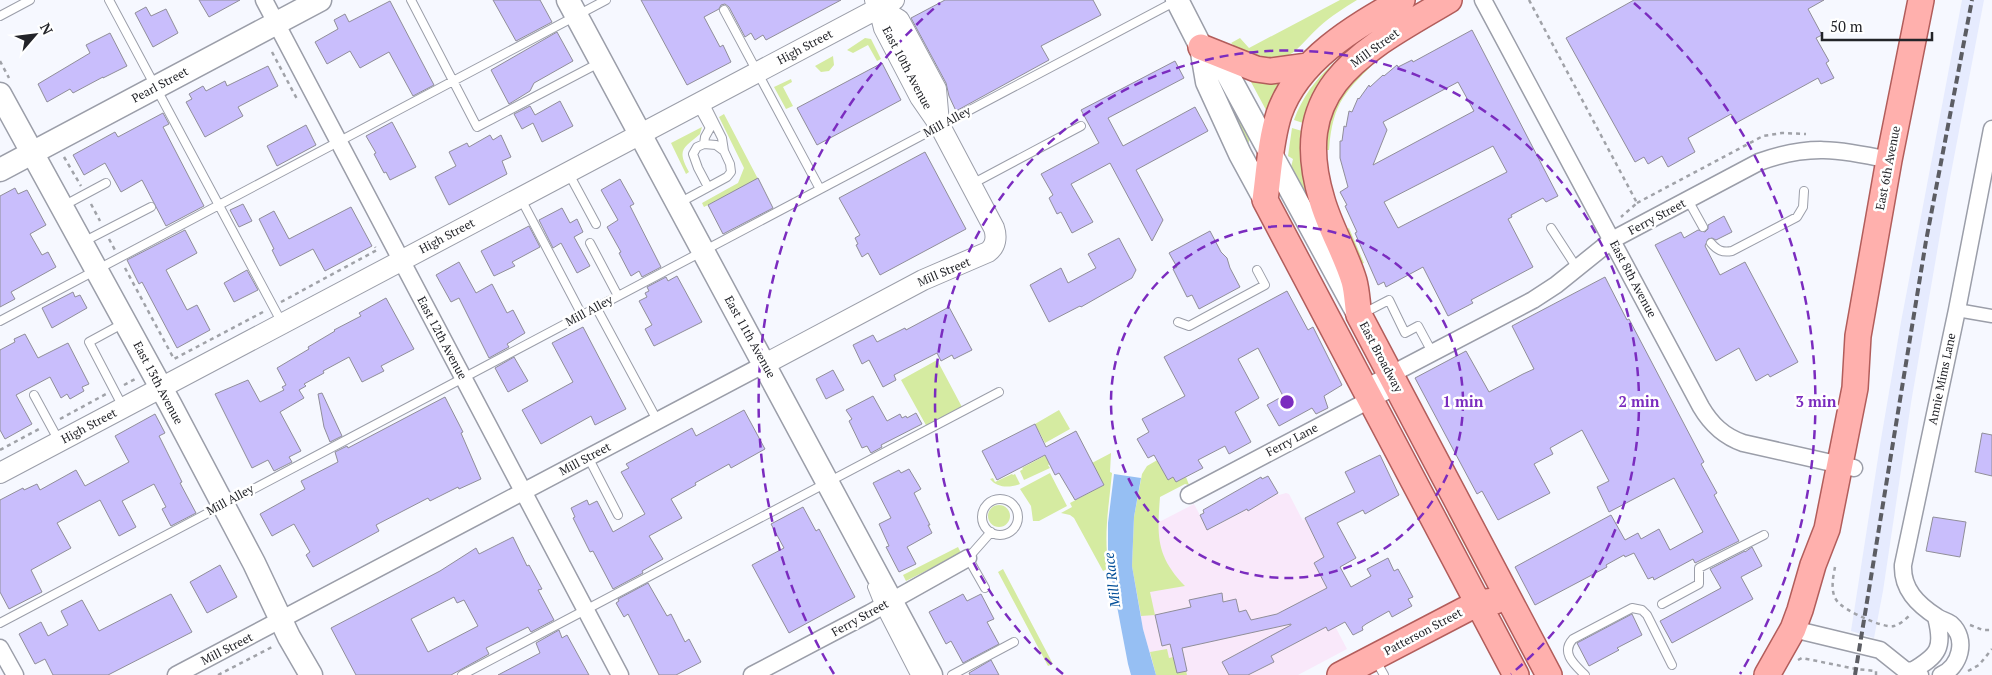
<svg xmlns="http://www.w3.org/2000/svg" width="1992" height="675" font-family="'PT Serif',serif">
  <rect width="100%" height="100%" fill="#f6f8ff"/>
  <path fill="#e6ebfe" d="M1962 0H1984L1947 194 1911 403 1883 591 1874 638 1851 631 1880 445 1901 322Z"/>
  <path fill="#f9e8fa" d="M1278 493 1279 495 1286 493 1289 494 1303 521 1305 518 1319 547 1327 555 1314 563 1330 593 1332 613 1339 625 1336 628 1347 649 1298 675H1156L1143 629 1132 566 1134 535 1194 504 1208 530 1247 509 1248 510Z"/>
  <path fill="#d5eba1" d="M1340 0H1357C1344 8 1331 16 1319 27 1311 34 1303 44 1295 51 1276 66 1247 58 1231 43L1240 38 1249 48Z
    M1387 24 1388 30 1309 125 1294 120C1311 74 1348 49 1387 24Z
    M865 38 871 39 881 59 877 61 868 45 853 53 847 50Z
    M833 56 834 65 829 71 821 72 815 66Z
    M1379 58C1346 92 1333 100 1329 150H1324V132L1339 89Z
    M1251 77 1280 81 1268 110H1266L1251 82Z
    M791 79 792 82 783 87 793 106 786 109 774 87Z
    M1222 88 1252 133 1248 144Z
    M724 114 758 179 704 207 702 203 738 183 744 168 719 117Z
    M702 127 700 134C684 148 676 149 689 172L686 174 671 143Z
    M1292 128 1302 131 1301 162 1308 166 1317 212 1291 167 1293 159 1288 156Z
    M1349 228 1364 263 1358 265 1343 231Z
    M937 360 962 407 927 427 901 380Z
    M1059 410 1070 429 1045 443 1035 424Z
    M1111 453 1110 472 1112 473C1109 505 1103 537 1109 568L1103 571 1074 518 1070 515 1061 513 1072 507 1070 503 1104 485 1092 463Z
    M1046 455 1050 464 1048 465 1050 468 1024 480 1020 471 1023 469 1022 468Z
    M1166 455 1169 468 1163 471 1168 480 1173 477 1176 482 1186 477 1189 485 1185 484 1160 497C1157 536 1156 556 1185 586L1150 592 1155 615 1141 616 1132 566 1134 517 1142 474 1147 466Z
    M1050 473 1067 506 1039 521H1033L1031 506 1020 489Z
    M1012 474 1013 475 1015 474 1020 484C1010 488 997 488 990 479L993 478 995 482Z
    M988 516a11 11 0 1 1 22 0a11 11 0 1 1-22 0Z
    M1454 511 1488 575 1482 578 1448 514Z
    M958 547 961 553 906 581 903 575Z
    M1003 569 1053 664 1048 666 998 572Z
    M1167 649 1169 658 1182 655 1187 675H1156L1150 652Z"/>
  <path fill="#96bff3" d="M1114 474 1141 478 1134 517 1132 566 1143 629 1156 675H1131L1128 664 1108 559V523Z"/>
  <path fill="#c9befc" stroke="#908e99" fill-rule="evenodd" d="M199 0H240L209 17Z
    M493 0H540L552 22 516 41Z
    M641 0H841L766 40 763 35 755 40 751 33 745 37 729 7 725 4 721 5 719 9 704 17 720 47 723 45 731 62 687 85Z
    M945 0H1093L1101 15 1041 46 1049 60 956 111 949 96 946 83 911 18Z
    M1634 0H1824L1808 9 1822 35 1816 38 1829 61 1826 63 1834 78 1821 84 1818 78 1736 123 1731 114 1688 138 1695 152 1668 167 1662 156 1648 164 1644 157 1635 162 1566 38Z
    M390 1 434 85 413 96 389 52 360 68 350 51 327 64 315 42 338 29 334 20 345 14 349 22Z
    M146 7 151 16 166 9 178 33 153 47 135 13Z
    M1472 30 1558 196 1546 202 1543 198 1511 215 1512 217 1508 219 1533 267 1471 300 1473 303 1448 316 1423 267 1386 287 1384 282 1378 285 1355 233 1357 232 1345 206 1347 205 1340 192 1348 187 1340 158V141H1342L1344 126 1346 127 1349 111 1352 112 1358 98 1359 99 1369 85 1370 87 1383 75 1384 76 1397 65 1398 67 1412 60 1413 62ZM1458 82 1474 111 1373 165 1387 130 1383 122ZM1493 146 1507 172 1398 228 1384 202Z
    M557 32 573 61 534 83 530 91 509 104 491 70Z
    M110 33 127 66 103 78V77L73 93 70 89 47 102 38 84 90 53 86 45Z
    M1175 61 1184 78 1108 118 1123 146 1195 107 1208 131 1136 170 1163 220 1152 241 1110 163 1071 184 1093 222 1072 233 1061 212 1057 214 1049 198 1053 195 1041 174 1099 143 1081 110Z
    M882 63 901 100 817 145 797 108Z
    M268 66 278 86 238 107 243 116 205 137 186 102 192 99 189 94 203 86 206 91 225 81 227 86Z
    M560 101 573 126 542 142 533 123 522 129 514 114 530 106 535 115Z
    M163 113 169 124 163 127 204 206 166 226 142 180 121 192 105 163 84 175 73 155 115 132 118 137Z
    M392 122 416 167 390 180 386 172 384 173 374 154 376 153 366 136Z
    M306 125 316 145 277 166 267 146Z
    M490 135 493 140 501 135 511 157 502 161 507 174 449 205 435 177 456 166 449 152 467 143 469 147Z
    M925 152 966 229 880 275 868 253 862 257 856 245 858 244 855 238 860 235 839 198Z
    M758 178 773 208 723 234 708 205Z
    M620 179 634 204 630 206 661 267 642 277 639 271 631 276 619 253 621 252 607 227 618 220 601 190Z
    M15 188 18 194 27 190 46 225 30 234 42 255 48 252 56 267 11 292 15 299 0 307V196Z
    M243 204 252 221 239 227 230 210Z
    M351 207 372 246 325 271 313 249 280 266 272 250 274 249 259 219 274 211 289 239Z
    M562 208 570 223 577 219 583 232 574 237 590 266 577 273 561 243 553 248 539 220Z
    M1724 216 1732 232 1716 240 1712 238 1708 239 1705 246 1720 275 1745 262 1798 362 1770 377 1768 374 1756 381 1739 348 1716 361 1655 245 1681 232 1684 238 1698 230 1705 232 1708 229V225Z
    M529 226 540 247 512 262 515 266 494 276 481 251Z
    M185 230 197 253 166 270 187 310 197 305 210 330 177 348 142 282 139 284 127 260Z
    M1210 231 1221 252 1227 258 1230 268 1240 287 1199 309 1192 295 1187 297 1173 269 1177 267 1169 253Z
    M1119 238 1136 270 1132 278 1081 307 1080 306 1049 322 1030 285 1061 268 1068 283 1096 268 1088 254Z
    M459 262 476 293 492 284 507 313 513 310 525 333 507 344 509 347 489 358 459 298 451 302 436 275Z
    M247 270 258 290 234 302 224 283Z
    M677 276 702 322 654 346 645 329 652 325 639 301 647 297 645 293 649 291 647 287 666 277 668 281Z
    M1605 277 1627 320 1629 319 1704 462 1701 464 1717 493 1714 495 1739 541 1695 563 1693 559 1654 580 1653 577 1648 579 1634 553 1625 557 1624 555 1606 565 1607 567 1535 605 1515 567 1611 515 1625 540 1638 533 1641 539 1659 529 1670 550 1703 532 1674 478 1609 512 1597 487 1609 481 1582 430 1550 448 1553 454 1534 464 1550 493 1498 520 1482 491 1477 494 1415 378 1466 351 1489 392 1523 374 1534 369 1512 326Z
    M1287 291 1308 330 1313 327 1342 385 1324 396 1328 408 1316 414 1312 408 1279 426 1267 405 1283 396 1258 348 1238 359 1259 398 1235 412 1251 442 1229 454 1225 446 1198 460 1203 468 1176 482 1173 477 1168 480 1154 455 1148 458 1137 439 1149 432 1142 419 1185 396 1164 357Z
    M73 292 75 297 80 295 87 308 52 328 42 308Z
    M386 298 414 349 381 366 384 371 362 382 349 357 323 371 324 373 304 384 306 386 299 390 304 398 280 412 301 451 289 457 292 462 274 471 268 460 252 468 215 394 248 380 260 402 284 390 282 387 286 385 277 368 309 349 308 347 335 331 334 330 361 316 359 313Z
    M949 307 972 350 954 359 952 355 941 361 937 353 894 375 896 380 883 387 869 360 862 364 853 345 873 335 877 342 905 328 906 330Z
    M583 327 626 409 595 425 591 416 541 444 522 410 573 382 552 343Z
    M25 334 38 358 68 343 89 384 82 387 84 391 70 399 67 394 61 398 50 377 16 395 32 424 5 439 0 430V350L15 342 14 339Z
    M514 357 528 381 508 392 495 368Z
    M833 370 844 390 826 399 816 379Z
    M322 393 342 436 330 442 324 427 318 394Z
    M873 396 887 421 900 414 902 418 906 416 907 418 916 413 922 424 881 445 882 447 871 453 867 446 862 448 849 421 852 419 846 410Z
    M445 397 463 432 461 433 481 479 459 489 458 487 430 501 428 498 376 525 379 531 313 567 306 555 310 552 294 524 272 536 260 514 305 489 301 481 338 462 335 452 347 446 348 448Z
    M744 410 765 449 731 468 729 464 695 483 696 485 671 499 682 518 649 536 663 559 642 571 643 573 613 589 593 551 590 552 573 518 575 517 571 508 587 500 589 505 597 501 613 532 645 514 621 472 629 468 626 464 692 428 696 436Z
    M155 414 165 433 159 436 182 482 180 483 196 513 171 526 162 509 166 507 154 484 122 501 136 527 119 536 100 500 57 523 71 548 31 570 42 592 9 609 0 592V500L23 488 24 490 37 484 40 490 76 470 85 486 129 462 115 436Z
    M1035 424 1046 447 1076 431 1104 485 1075 500 1059 473 1055 475 1045 455 997 480 982 451Z
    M1982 433 1992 435V476L1975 472Z
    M1380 455 1399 495 1365 514 1363 510 1337 523 1356 558 1340 567 1351 587 1371 576 1367 569 1388 558 1394 571 1398 569 1413 597 1408 599 1412 606 1392 617 1389 611 1366 624 1362 627 1363 630 1353 635 1345 622 1328 631 1326 627 1271 656 1274 662 1248 675H1229L1222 662 1291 625V624L1182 648 1187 671 1177 673 1170 644 1162 646 1155 615 1191 607 1189 600 1222 593 1223 602 1236 599 1239 612 1246 610 1251 620 1277 614 1327 588 1314 563 1324 557 1305 518 1355 492 1345 472Z
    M909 469 921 489 914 493 930 525H928L932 533 907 547 916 564 899 572 886 547 889 546 879 524 891 518 873 483 899 470 901 473Z
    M1268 476 1278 493 1248 511 1247 509 1207 530 1200 515 1204 513 1203 510 1261 477 1262 479Z
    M803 507 816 531 819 529 855 597 789 633 752 565 784 548 771 524Z
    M1933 517 1966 522 1960 557 1926 551Z
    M513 537 527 566 529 565 542 589 538 590 554 620 531 632 528 627 486 648 489 654 451 675H356L331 628 440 571 476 548 479 554ZM454 597 457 603 464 600 478 626 428 652 411 619Z
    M1752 547 1762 566 1741 577 1753 599 1672 643 1660 621 1721 588 1710 569 1745 551V552Z
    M220 565 237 597 207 613 190 582Z
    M648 583 667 616 671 614 685 642 689 639 701 662 676 675H659L628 614 624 617 616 603 619 601 618 599Z
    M171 594 192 632 108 675H53L45 659 35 664 19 634 41 622 48 636 68 625 61 611 82 600 99 631Z
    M963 594 967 601 981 594 994 619 987 622 999 644 963 663 951 641 946 644 929 612Z
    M1632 614 1642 635 1617 648 1619 650 1589 666 1577 643Z
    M559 630 562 638 567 635 589 675H498L540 653 536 643Z
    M991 660 999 675H970L969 673Z"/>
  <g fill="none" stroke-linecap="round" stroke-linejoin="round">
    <defs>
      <path id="service" d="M109 0 282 323
        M411 0 477 127 599 63
        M724 10 820 189
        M0 16 30 0
        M698 106 710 128 705 137 704 144 697 147 693 154 698 168 708 187
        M704 144 716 145 724 151
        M569 174 596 224
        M972 184 1081 126
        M521 199 582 315
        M1688 200 1703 227
        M679 203 727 177 731 172 730 164 724 151 722 138 704 102
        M63 206 106 183
        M1551 228 1577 268
        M83 242 151 207
        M590 243 618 296
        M1711 243C1717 250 1722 253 1732 251L1797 217 1803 207 1804 191
        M596 307 657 420
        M1362 314 1389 300 1405 333 1418 326 1432 352
        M0 321 606 0
        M1178 322 1189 326 1265 285 1257 270
        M34 395 59 441
        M123 407 89 342 124 323
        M588 457 618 515
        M982 517a18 18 0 1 1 36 0a18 18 0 1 1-36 0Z
        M872 587 880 607 915 675
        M985 588 968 558 991 532
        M1662 604 1699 584V568L1764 535
        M0 623 1176 1
        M1375 659 1384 675
        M462 675 999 392
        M952 675 1014 642
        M1585 675C1575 665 1560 653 1573 639L1632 608 1642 610 1647 615 1672 665"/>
      <path id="pedestrian" d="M1957 310 1992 316"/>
      <path id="minor" d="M264 0 620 675
        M1483 0 1701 407C1711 424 1723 436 1743 443L1854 468
        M1365 388 1533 300 1556 285 1612 240 1759 162C1808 144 1839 149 1889 160
        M1189 495 1396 386
        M1793 629 1880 650 1905 670 1912 671 1920 675
        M0 648 15 675
        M1912 671C1939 655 1944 648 1936 617
        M176 675 765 364
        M752 675 870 613 968 558
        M1941 675C1960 667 1968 639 1951 624 1947 621 1941 620 1937 617 1917 604 1902 589 1903 565L1957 310 1992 129"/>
      <path id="tertiary" d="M879 8 899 20 936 89 939 123
        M765 364 923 280 988 252C996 246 997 237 994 228L940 126 920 97 884 28 879 8 875 0
        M0 473 894 0"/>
      <path id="secondary" d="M568 0 931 675
        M1177 0 1201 47 1207 82 1240 154 1265 200
        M1201 48 1227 73 1357 312
        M0 94 170 404 254 563 289 637 311 675
        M0 170 320 0"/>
      <path id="primary" d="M1402 0C1355 27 1298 59 1279 114 1270 142 1269 172 1265 200L1516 675
        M1449 0C1365 50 1287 85 1322 200 1330 228 1346 254 1354 281 1357 292 1357 304 1359 315L1549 675
        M1201 47 1256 69 1270 71 1308 66
        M1340 675 1478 603 1495 601
        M1767 675 1793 629 1800 610 1813 565 1827 529 1855 388 1858 336 1889 160 1921 0"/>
    </defs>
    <use href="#service" stroke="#9b9ea9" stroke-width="10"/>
    <use href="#pedestrian" stroke="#9b9ea9" stroke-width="15"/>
    <use href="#minor" stroke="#9b9ea9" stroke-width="19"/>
    <use href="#tertiary" stroke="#9b9ea9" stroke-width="22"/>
    <use href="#secondary" stroke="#9b9ea9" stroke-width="25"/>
    <use href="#primary" stroke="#b25d5b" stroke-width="28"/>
    <path stroke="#a0a2a8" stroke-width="2.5" stroke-dasharray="4 4" stroke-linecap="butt" d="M1529 0 1637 203 1621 217
      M272 52 297 99
      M0 61 9 78
      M64 157 81 186
      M1637 203 1763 136 1782 133 1806 134
      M91 204 100 221
      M109 239 115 250
      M125 268 174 359 263 312
      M281 302 377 250 375 247
      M124 385 137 378
      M60 419 106 394
      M0 450 39 429
      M1835 567C1833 577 1830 592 1837 601 1843 610 1884 629 1894 626 1899 625 1906 619 1910 615
      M1970 625 1983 630H1992
      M1798 660 1802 658 1856 669 1876 671V675
      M1968 671 1979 665 1992 649
      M218 675 274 646"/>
    <use href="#service" stroke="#fff" stroke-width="8"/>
    <use href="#pedestrian" stroke="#fff" stroke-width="12"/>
    <use href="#minor" stroke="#fff" stroke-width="16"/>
    <use href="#tertiary" stroke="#fff" stroke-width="20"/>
    <use href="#secondary" stroke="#fff" stroke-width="22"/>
    <use href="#primary" stroke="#ffb0ad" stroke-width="25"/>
    <path stroke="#5c5d63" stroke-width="4" stroke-dasharray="8 4" stroke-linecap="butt" d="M1855 675 1926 241 1972 0"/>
  </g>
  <g fill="none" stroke="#7b2cbf" stroke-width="2.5" stroke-dasharray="9 6">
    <circle cx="1287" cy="402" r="176"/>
    <path d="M1063 674A352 352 0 1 1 1511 674"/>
    <path d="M834 674A529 529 0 0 1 940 3M1634 3A529 529 0 0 1 1740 674"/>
  </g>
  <g text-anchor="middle" stroke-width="5" stroke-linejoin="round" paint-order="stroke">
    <g font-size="12" fill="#232429" stroke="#fff">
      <text transform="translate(805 47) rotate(-28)" y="4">High Street</text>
      <text transform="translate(1375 48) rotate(-36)" y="4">Mill Street</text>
      <text transform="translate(907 68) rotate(62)" y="4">East 10th Avenue</text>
      <text transform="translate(160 85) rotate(-28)" y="4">Pearl Street</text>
      <text transform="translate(947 122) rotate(-28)" y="4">Mill Alley</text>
      <text transform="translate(1888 168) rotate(-79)" y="4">East 6th Avenue</text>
      <text transform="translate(1657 217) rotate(-28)" y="4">Ferry Street</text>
      <text transform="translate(447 236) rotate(-28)" y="4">High Street</text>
      <text transform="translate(944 272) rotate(-23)" y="4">Mill Street</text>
      <text transform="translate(1633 279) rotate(62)" y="4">East 8th Avenue</text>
      <text transform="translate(589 311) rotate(-28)" y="4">Mill Alley</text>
      <text transform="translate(750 337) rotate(61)" y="4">East 11th Avenue</text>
      <text transform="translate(442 338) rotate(62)" y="4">East 12th Avenue</text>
      <text transform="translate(1381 357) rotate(62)" y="4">East Broadway</text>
      <text transform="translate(1942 379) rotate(-78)" y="4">Annie Mims Lane</text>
      <text transform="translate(158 383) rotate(62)" y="4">East 13th Avenue</text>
      <text transform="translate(89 426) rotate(-28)" y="4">High Street</text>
      <text transform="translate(1292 440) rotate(-28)" y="4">Ferry Lane</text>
      <text transform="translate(585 459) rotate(-28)" y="4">Mill Street</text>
      <text transform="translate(230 500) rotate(-28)" y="4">Mill Alley</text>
      <text transform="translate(860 618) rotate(-29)" y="4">Ferry Street</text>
      <text transform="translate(1423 632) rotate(-28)" y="4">Patterson Street</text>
      <text transform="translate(227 649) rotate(-27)" y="4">Mill Street</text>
    </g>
    <g font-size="14" font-style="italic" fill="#034f99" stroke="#fff">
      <text transform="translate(1112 580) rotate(-97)" y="5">Mill Race</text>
    </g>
  </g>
  <circle cx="1287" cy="402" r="8" fill="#7b2cbf" stroke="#fff" stroke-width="2.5"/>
  <g font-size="15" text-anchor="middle" font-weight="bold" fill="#7b2cbf" stroke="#fff" stroke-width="5" stroke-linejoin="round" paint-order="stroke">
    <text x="1463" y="407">1 min</text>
    <text x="1639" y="407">2 min</text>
    <text x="1816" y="407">3 min</text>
  </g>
  <g transform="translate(35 35) rotate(62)" stroke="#ffffff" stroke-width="4" paint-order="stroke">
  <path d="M0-4L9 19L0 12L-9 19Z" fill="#232429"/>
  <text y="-8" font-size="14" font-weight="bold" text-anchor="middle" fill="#232429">N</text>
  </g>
  <path d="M1822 32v8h110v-8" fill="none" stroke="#232429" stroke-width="2.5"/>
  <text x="1830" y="32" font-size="15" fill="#232429" stroke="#ffffff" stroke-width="4" paint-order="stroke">50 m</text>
</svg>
